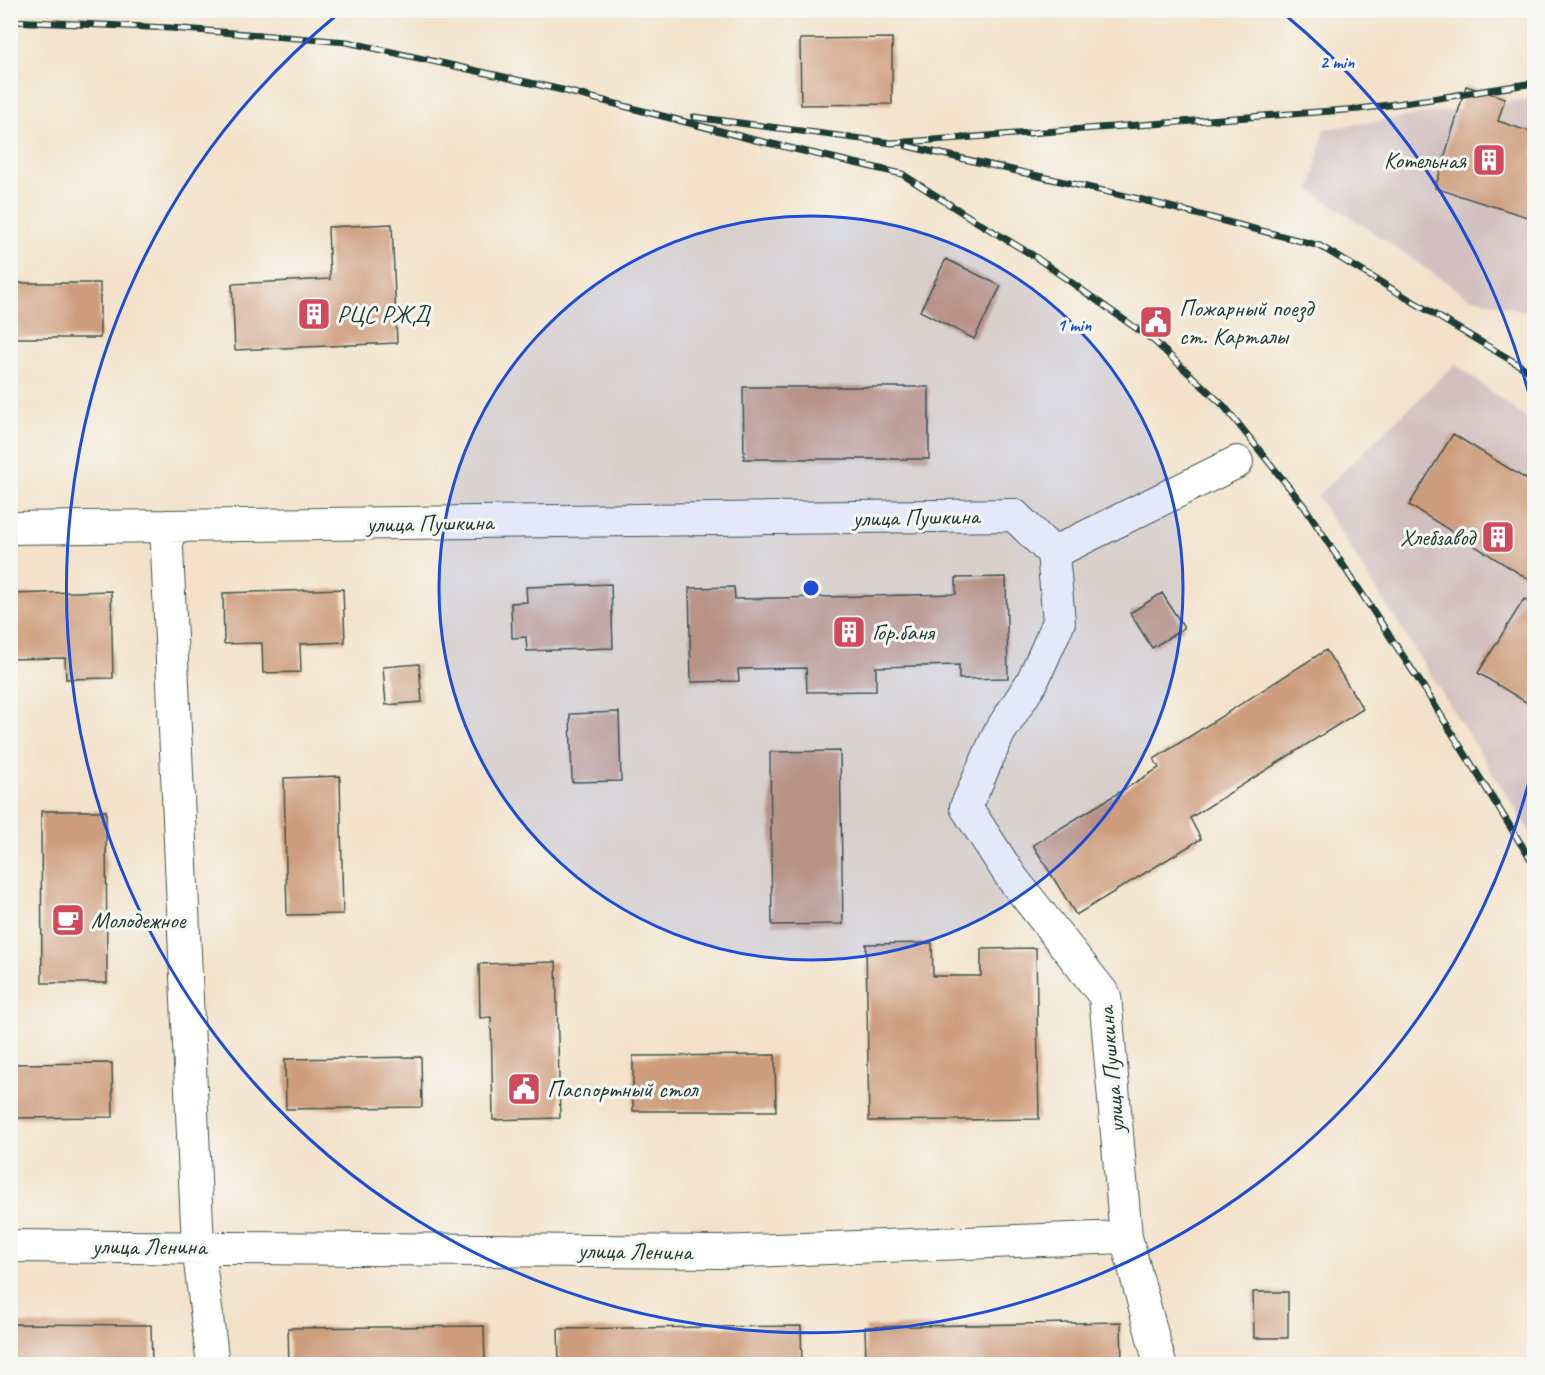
<svg xmlns="http://www.w3.org/2000/svg" width="1545" height="1375" font-family="Caveat,sans-serif">
  <rect width="100%" height="100%" fill="#f6f6f2"/>
  <filter id="ink" filterUnits="userSpaceOnUse"><feTurbulence type="fractalNoise" baseFrequency=".0167" numOctaves="2"/><feDisplacementMap in="SourceGraphic" scale="12" xChannelSelector="R" yChannelSelector="G"/><feConvolveMatrix kernelMatrix="1 2 1 2 8 2 1 2 1" color-interpolation-filters="sRGB"/></filter>
  <filter id="wash" filterUnits="userSpaceOnUse"><feTurbulence type="fractalNoise" baseFrequency=".008" numOctaves="4" result="noise"/><feDisplacementMap in="SourceGraphic" scale="24" xChannelSelector="R" yChannelSelector="G"/><feGaussianBlur stdDeviation="1.35" result="paint"/><feColorMatrix in="noise" values="0 0 0 0 0 0 0 0 0 0 0 0 0 0 0 0 0 1.4 0 .05"/><feComposite in="paint" operator="in"/></filter>
  <g filter="url(#wash)">
    <rect width="100%" height="100%" fill="#f3e2c9"/>
    <path fill="#d2bfbf" d="M1534 98V313L1468 297 1311 190 1324 129Z
      M1455 364 1534 424V838L1317 496Z"/>
    <g id="blocks">
      <path fill="#ce9d7d" d="M892 38V104L801 105 800 39Z
        M1466 86 1505 98 1498 121 1534 133V219L1435 188Z
        M392 224 397 343 235 350 232 284 330 279 328 227Z
        M946 259 1001 286 974 339 920 311Z
        M10 283H100V338H10Z
        M743 387H929V459H744Z
        M1453 434 1534 484V569L1528 579 1409 505Z
        M1006 577 1008 678 959 679V665L876 667V691L807 692 806 668 738 669 739 681 691 682 689 588 734 587 735 599 956 594V578Z
        M611 584 613 648 527 651 526 637 512 638 511 603 527 602 526 587Z
        M343 589 345 642 300 644 301 672 263 673 262 643 224 644 223 593Z
        M111 591 113 678 66 679 65 658 10 659V594Z
        M1162 593 1184 628 1152 648 1130 613Z
        M1524 599 1534 605V707L1478 673Z
        M1326 650 1363 709 1190 818 1201 839 1076 915 1033 845 1159 768 1154 759Z
        M419 664 422 702 386 705 383 667Z
        M619 712 621 781 572 782 570 714Z
        M840 751 843 924 772 925 770 752Z
        M340 776 343 914 287 915 284 778Z
        M41 811H106L107 983H42Z
        M932 943 933 976H981V949L1036 948 1039 1119 869 1121 866 944Z
        M556 962 560 1118 493 1120 491 1017 480 1018 479 964Z
        M775 1055 776 1111H633V1056Z
        M421 1057 422 1107 286 1109 285 1059Z
        M112 1063 113 1117 10 1118V1064Z
        M1253 1292H1288V1338H1254Z
        M1121 1322 1122 1364H866L865 1327Z
        M10 1324 151 1325 152 1364H10Z
        M484 1326 485 1364H289L288 1328Z
        M801 1326 802 1364H559L558 1329Z"/>
    </g>
  </g>
  <g filter="url(#ink)">
    <use href="#blocks" fill-opacity="0" stroke="#3f564a" stroke-width="1.5"/>
    <g fill="none" stroke-linecap="round" stroke-linejoin="round">
      <defs>
        <path id="minor" d="M166 526 198 1247 213 1364
          M10 528 1014 515 1053 553 1059 622 1032 682 999 733 966 807 1012 878 1105 996 1126 1237 1160 1364
          M1053 553 1237 462
          M10 1246 719 1252 1126 1237"/>
      </defs>
      <use href="#minor" stroke="#3f564a" stroke-width="34"/>
      <use href="#minor" stroke="#fff" stroke-width="32"/>
      <defs>
        <path id="rail" d="M10 21 170 28 347 42 562 90 755 140 902 174 974 220 1034 256 1154 341 1224 406 1304 506 1424 688 1534 865
          M694 117 892 143 1359 109 1432 99 1534 83
          M907 146 1139 199 1320 246 1534 374"/>
      </defs>
      <use href="#rail" stroke="#1f3d34" stroke-width="7"/>
      <use href="#rail" stroke="#f6f6f2" stroke-width="4.5" stroke-dasharray="14" stroke-linecap="butt"/>
    </g>
  </g>
  <circle cx="811" cy="588" r="372" fill="#1d4ed8" fill-opacity=".12"/>
  <g fill="none" stroke="#1d4ed8" stroke-width="3">
    <circle cx="811" cy="588" r="372"/>
    <path d="M1534 762A744 744 0 1 1 338 14M1284 14A744 744 0 0 1 1534 414"/>
  </g>
  <defs>
    <symbol id="building-square" viewBox="-11 -11 22 22"><rect x="-9" y="-9" width="18" height="18" rx="4" fill="#d1495b" stroke="#f6f6f2"/><path d="M-4-6H4V6H1V3H-1V6H-4ZM-2.5-4.3h1.7v1.8h-1.7ZM.8-4.3h1.7v1.8H.8ZM-2.5-1h1.7V.8h-1.7ZM.8-1h1.7V.8H.8Z" fill="#fff"/></symbol>
    <symbol id="civic-square" viewBox="-11 -11 22 22"><rect x="-9" y="-9" width="18" height="18" rx="4" fill="#d1495b" stroke="#f6f6f2"/><path d="M-.6-6.5H3V-4.5H.6V-3L4-1V1h2V6H-6V1h2V-1L-.6-3ZM-1.2 2.5V6h2.4V2.5Z" fill="#fff"/></symbol>
    <symbol id="cafe-square" viewBox="-11 -11 22 22"><rect x="-9" y="-9" width="18" height="18" rx="4" fill="#d1495b" stroke="#f6f6f2"/><path d="M-5.5-4.5H6V0H3Q3 3.5 0 3.5H-2.5Q-5.5 3.5-5.5 0ZM3-3.2v2h1.7v-2ZM-6 4.5H4V6H-6Z" fill="#fff"/></symbol>
  </defs>
  <g fill-rule="evenodd">
    <use href="#building-square" x="1470" y="141" width="38" height="38"/>
    <use href="#building-square" x="295" y="295" width="38" height="38"/>
    <use href="#civic-square" x="1137" y="303" width="38" height="38"/>
    <use href="#building-square" x="1479" y="518" width="38" height="38"/>
    <use href="#building-square" x="830" y="613" width="38" height="38"/>
    <use href="#cafe-square" x="49" y="901" width="38" height="38"/>
    <use href="#civic-square" x="505" y="1070" width="38" height="38"/>
  </g>
  <g text-anchor="middle" stroke-width="6" stroke-linejoin="round" paint-order="stroke">
    <g font-size="24" fill="#1f3d34" stroke="#f6f6f2" text-anchor="start">
      <text x="1466" y="168" text-anchor="end">Котельная</text>
      <text x="1179" y="316">Пожарный поезд<tspan x="1179" dy="28">ст. Карталы</tspan></text>
      <text x="337" y="322">РЦС РЖД</text>
      <text x="1475" y="545" text-anchor="end">Хлебзавод</text>
      <text x="872" y="640">Гор.баня</text>
      <text x="91" y="928">Молодежное</text>
      <text x="547" y="1097">Паспортный стол</text>
    </g>
    <g font-size="24" fill="#1f3d34" stroke="#f6f6f2">
      <text transform="translate(916 517) rotate(-1)" y="8">улица Пушкина</text>
      <text transform="translate(430 523) rotate(-1)" y="8">улица Пушкина</text>
      <text transform="translate(1111 1070) rotate(-95)" y="8">улица Пушкина</text>
      <text x="149" y="1254">улица Ленина</text>
      <text transform="translate(635 1251) rotate(1)" y="8">улица Ленина</text>
    </g>
  </g>
  <circle cx="811" cy="588" r="9" fill="#1d4ed8" stroke="#f6f6f2" stroke-width="3"/>
  <g font-size="18" text-anchor="middle" font-weight="bold" fill="#1d4ed8" stroke="#f6f6f2" stroke-width="6" stroke-linejoin="round" paint-order="stroke">
    <text x="1337" y="68">2 min</text>
    <text x="1074" y="331">1 min</text>
  </g>
  <rect width="1545" height="1375" fill="none" stroke="#f6f6f2" stroke-width="36"/>
</svg>
